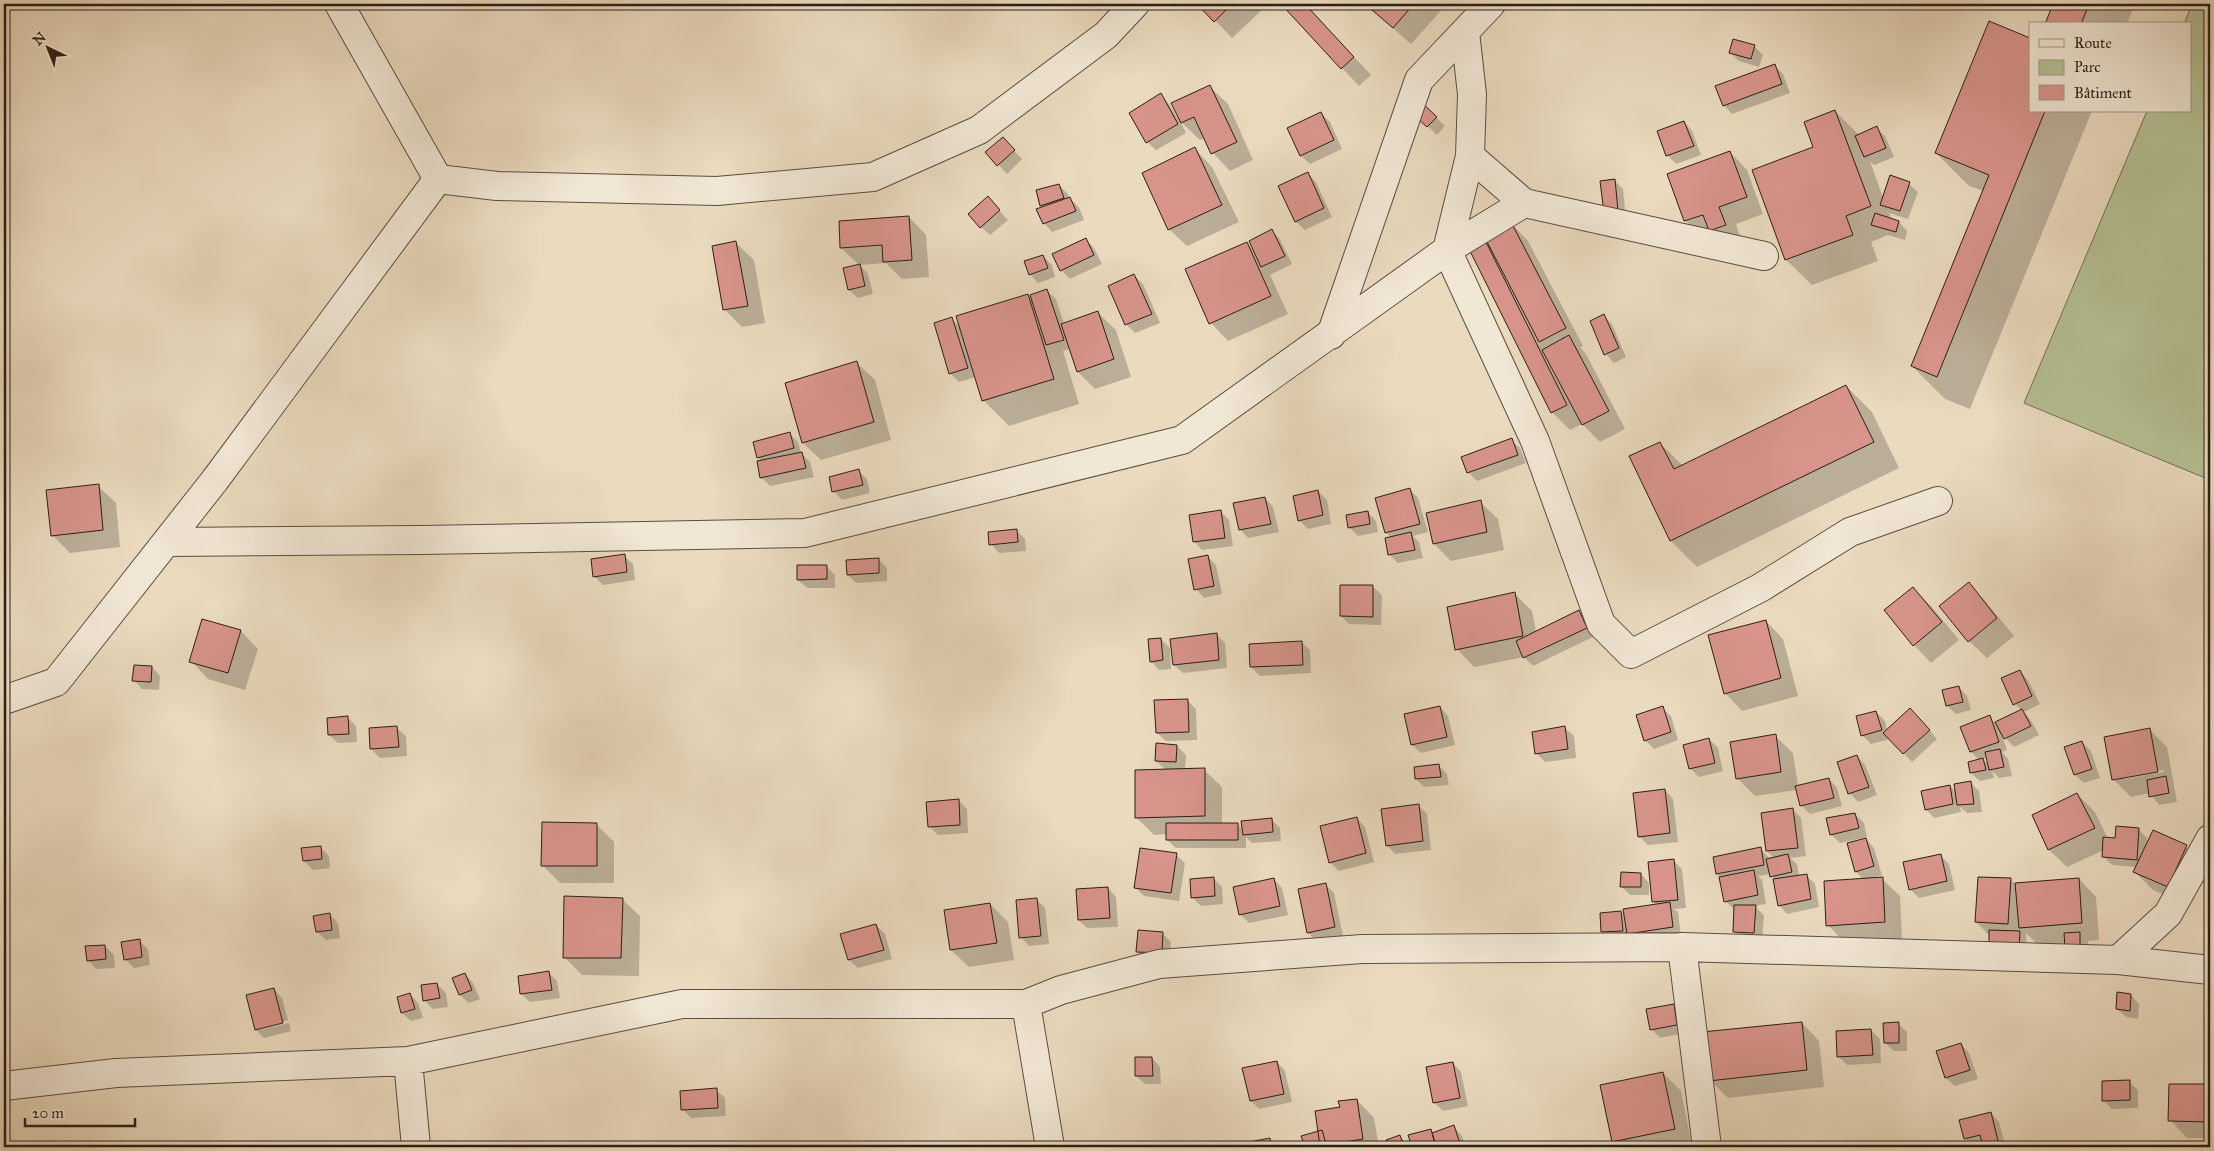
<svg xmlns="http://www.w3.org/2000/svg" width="2214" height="1151" font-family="'IM FELL Great Primer',serif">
  <rect width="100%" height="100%" fill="#eadabe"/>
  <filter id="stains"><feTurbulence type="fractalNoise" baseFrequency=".004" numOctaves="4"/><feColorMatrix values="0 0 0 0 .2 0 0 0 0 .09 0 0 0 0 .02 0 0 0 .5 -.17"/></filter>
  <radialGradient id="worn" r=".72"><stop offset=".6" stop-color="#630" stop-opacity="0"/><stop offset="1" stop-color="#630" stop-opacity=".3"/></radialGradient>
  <path fill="#b5c093" stroke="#706f55" d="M2192 4H2210V480L2024 403 2147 111H2190V24H2184Z"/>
  <path fill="#0003" fill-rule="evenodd" d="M1199 4H1260L1264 8 1232 38Z
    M1282 4H1305L1371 75 1359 86Z
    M1365 4H1447L1411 44Z
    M2054 4H2135L2127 24H2046Z
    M1990 23 2030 39V111H2092L1970 409 1945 399 1912 366 1984 191 1969 186 1936 153Z
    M1754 46 1763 55 1759 67 1739 61 1730 52Z
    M1775 66 1783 74 1790 93 1732 114 1724 105Z
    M1210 87 1228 104 1253 160 1230 171 1213 153 1205 138 1200 140 1180 121 1186 133 1156 150 1147 142 1160 95 1169 104 1178 119Z
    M1835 111 1859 135 1876 128 1885 136 1894 157 1874 165 1870 161 1883 198 1909 184 1918 192 1908 219 1889 213 1892 220 1899 222 1907 231 1905 240 1888 235 1871 242 1878 261 1812 285 1786 260 1754 171 1814 148Z
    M1321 113 1330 122 1342 149 1310 164 1301 156 1288 129Z
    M1436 117 1445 126 1437 135 1420 119Z
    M1684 122 1692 131 1701 155 1676 164 1668 156 1658 132Z
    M1003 139 1022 159 1007 174 987 152Z
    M1195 149 1212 167 1239 222 1187 246 1169 229Z
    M1730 152 1747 170 1763 214 1736 224 1742 243 1703 238 1685 220Z
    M1308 174 1316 182 1332 217 1305 230 1296 222 1280 186Z
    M1614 180 1623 189 1626 220 1614 221Z
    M1059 185 1068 194 1069 198 1079 207 1084 220 1052 232 1044 223V208L1041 205Z
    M996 207 1008 220 990 235 981 227Z
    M909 217 926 235 929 277 902 279 886 263 860 265 868 274 873 294 858 298 849 290 844 269 859 265 841 248Z
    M1511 223 1528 241 1583 346 1580 347 1586 354 1625 429 1600 442 1582 424 1570 430 1552 412 1482 237 1489 244Z
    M1272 231 1280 239 1292 264 1270 275 1288 314 1228 341 1211 323 1247 243 1255 252Z
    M1085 239 1094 248 1102 264 1070 279 1061 270Z
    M736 243 754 260 765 323 742 327 724 309Z
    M1043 256 1052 265 1055 277 1038 283 1030 274Z
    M1134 275 1143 284 1160 323 1135 333 1126 324 1110 286Z
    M1047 291 1056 299 1064 324 1098 313 1116 330 1131 377 1095 389 1078 372 1070 349 1063 351 1079 404 1009 426 983 400 976 377 959 382 950 373 952 319 961 328 1028 295 1033 300Z
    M1604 316 1612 324 1626 357 1614 363 1606 354 1591 321Z
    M857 363 875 380 891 440 821 460 803 443 786 384Z
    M1846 386 1872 412 1899 468 1697 567 1671 541 1631 457 1660 443 1683 466Z
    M790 434 798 442 801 453 810 462 814 477 770 486 762 478V462L758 457Z
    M1511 440 1520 448 1526 463 1477 481 1468 472Z
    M858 470 867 479 870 493 842 500 834 492Z
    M98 486 116 503 120 547 70 553 52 535Z
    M1410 490 1418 498 1428 532 1413 536 1419 542 1423 558 1398 563 1389 554 1391 538 1386 532Z
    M1318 491 1327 500 1331 524 1308 529 1299 520Z
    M1265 498 1273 507 1279 532 1248 538 1240 529Z
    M1480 502 1498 519 1504 550 1451 561 1434 544Z
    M1221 512 1229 520 1233 546 1202 550 1194 541Z
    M1368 512 1376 521 1378 532 1358 536 1349 527Z
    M1016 530 1025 539 1026 551 999 553 991 544Z
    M624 556 633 564 635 580 603 585 594 576Z
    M1207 556 1216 565 1222 594 1204 598 1196 589Z
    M878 559 887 568V581L856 583 848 575Z
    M826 566 835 575V588H807L798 580Z
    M1969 584 1986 602 2014 636 1987 658 1969 641Z
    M1373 587 1382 595 1381 625 1349 624 1341 616Z
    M1913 588 1931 606 1959 640 1931 663 1914 645Z
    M1514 593 1532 611 1536 632 1578 612 1587 621 1595 636 1533 666 1524 657 1474 667 1457 649Z
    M1766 621 1783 639 1798 696 1742 711 1725 693Z
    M241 631 258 649 245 690 208 679 191 661Z
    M1216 634 1225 643 1227 668 1183 673 1174 665Z
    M1161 639 1170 648 1171 669 1159 670 1151 661Z
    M1301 642 1310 650 1311 673 1260 676 1251 667Z
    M152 667 160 676 159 690 142 689 134 680Z
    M2020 671 2028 680 2040 704 2024 712 2030 719 2039 735 2014 747 2001 733 2007 750 2002 752 2008 759 2012 776 1999 778 1992 771 1994 778 1980 781 1971 773 1979 760 1971 752 1989 717 1996 724 2021 710 2015 704ZM1988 757 1990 766 1983 759Z
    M1959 687 1967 696 1971 710 1956 714 1947 706Z
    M1187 700 1196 709 1197 740 1166 741 1157 733Z
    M1440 707 1448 716 1455 745 1421 753 1412 745Z
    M1662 708 1671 716 1678 740 1654 749 1645 740Z
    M1876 712 1885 721 1887 730 1919 718 1937 739 1912 762 1890 739 1871 744 1862 735Z
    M347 717 356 726 357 742 338 743 329 735Z
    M397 728 406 736 407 756 380 758 371 749Z
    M1565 728 1574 736 1576 758 1545 762 1537 754Z
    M2150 730 2167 747 2177 802 2159 805 2150 793 2131 797 2113 779ZM2163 770 2164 772 2125 779V776Z
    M1775 736 1793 753 1798 786 1829 779 1837 788 1842 806 1810 814 1801 805 1797 790 1755 796 1737 778Z
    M1709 739 1718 748 1723 771 1699 777 1690 768Z
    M2082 742 2091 751 2100 778 2084 783 2075 775Z
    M1177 746 1186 755 1185 770H1204L1222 787V824H1237L1243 830 1271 819 1280 828 1281 841 1252 843 1246 837V848H1176L1167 840V834L1154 835 1136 817 1166 770 1156 761Z
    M1857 756 1865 765 1877 795 1858 802 1850 793Z
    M1439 766 1447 774 1449 785 1424 787 1416 779Z
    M1971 783 1979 791 1982 812 1967 813 1960 807 1961 812 1934 818 1926 809 1950 786 1957 793Z
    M1665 790 1673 799 1678 842 1648 845 1640 837Z
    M2077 794 2095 812 2108 839 2116 840 2138 829 2147 838V846L2186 847 2204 864 2186 904 2153 890 2135 872 2137 867 2112 865 2103 856 2104 850 2067 867 2049 850 2033 815Z
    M959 801 967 809 968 833 938 835 929 826Z
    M1418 805 1427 814 1431 850 1395 854 1387 845Z
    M1793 810 1801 818 1806 856 1790 858 1797 864 1799 876 1806 875 1815 884 1819 907 1787 914 1779 905 1776 880 1771 874 1758 876 1762 880 1766 904 1754 906 1764 915 1762 941 1743 940 1734 931 1735 910 1725 901 1720 877 1717 874 1761 849 1770 859 1774 858 1767 851Z
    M1855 814 1864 823 1867 837 1840 843 1831 834Z
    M1357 818 1365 827 1374 862 1339 871 1330 862Z
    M596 824 614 842V883H560L542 865Z
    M1866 839 1874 848 1882 875 1871 878 1882 879 1900 896 1902 939 1845 943 1828 925 1864 880 1856 872 1849 844Z
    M320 847 329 856 330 868 313 870 304 861Z
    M1176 855 1185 863 1179 901 1144 896 1135 887Z
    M1940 855 1949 864 1955 890 1919 898 1910 889Z
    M1674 861 1682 869 1686 908 1674 909 1678 912 1681 936 1611 941 1602 932 1621 912 1626 917 1657 906 1653 901Z
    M1641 874 1649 883V895H1630L1622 887Z
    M1213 878 1222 887 1223 904 1201 906 1192 897Z
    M1274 879 1282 888 1288 915 1249 923 1240 914Z
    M2010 879 2015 884 2079 879 2096 897 2099 940 2088 941 2089 955 2066 943 2038 945 2026 933 2027 958 1990 936 1976 922Z
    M1325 884 1334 893 1343 936 1317 941 1308 933Z
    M1108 888 1116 897 1118 927 1087 928 1079 920Z
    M622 899 640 916 639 976 582 975 564 957Z
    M1036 899 1045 908 1049 944 1029 946 1021 937Z
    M990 904 1008 922 1014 960 969 967 951 950Z
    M329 914 338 923 340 938 326 940 317 932Z
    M876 925 885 934 892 959 858 968 849 960Z
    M1162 933 1171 942 1170 961 1146 960 1137 951Z
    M139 941 148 949 150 965 134 968 126 960Z
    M105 946 114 955 115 968 96 969 88 960Z
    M549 973 557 981 560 998 530 1002 521 994Z
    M465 974 473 983 480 999 469 1003 460 995 454 979Z
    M437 984 446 993 448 1007 433 1009 424 1000Z
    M274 989 282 998 288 1020 260 1028V1030L289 1023 291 1031 264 1038 256 1030Z
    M410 994 418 1003 423 1018 411 1021 402 1013Z
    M2131 995 2139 1004 2138 1019 2126 1017 2117 1009Z
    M1674 1005 1682 1014 1685 1033 1660 1038 1651 1029Z
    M1802 1023 1819 1041 1824 1087 1728 1098 1710 1080Z
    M1898 1024 1907 1032V1051H1894L1885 1043Z
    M1871 1030 1880 1039 1881 1063 1847 1065 1839 1057Z
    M1961 1044 1969 1053 1978 1079 1955 1086 1946 1078 1938 1052Z
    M1152 1058 1160 1067 1161 1084H1145L1136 1076Z
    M1277 1062 1285 1071 1292 1102 1259 1109 1251 1101Z
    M1453 1063 1461 1072 1468 1106 1443 1111 1434 1102Z
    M1663 1073 1681 1091 1692 1146 1619 1147 1613 1141Z
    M2129 1082 2138 1090V1108L2112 1109 2103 1100Z
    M2170 1085H2210V1138H2187L2170 1120Z
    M716 1090 725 1098 726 1116 691 1118 682 1109Z
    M1357 1100 1374 1118 1379 1147H1306L1303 1137 1319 1132 1341 1109Z
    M1991 1113 1999 1122 2006 1147H1984V1144L1973 1147 1965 1138Z
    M1454 1127 1462 1136 1466 1147H1413L1410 1136 1430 1130 1434 1134Z
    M1400 1136 1409 1147H1390L1388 1140Z
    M1270 1139 1278 1147H1235V1146Z"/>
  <path fill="#d8948b" stroke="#2b1e17" d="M1197 4H1232L1214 22Z
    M1281 4H1305L1354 57 1341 69Z
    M1365 4H1414L1393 28Z
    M2053 4H2089L2081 24H2045Z
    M1989 21 2030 38V111H2045L1937 377 1911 366 1989 175 1935 153Z
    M1733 39 1755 45 1751 59 1729 53Z
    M1775 64 1782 84 1723 106 1715 86Z
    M1210 85 1237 142 1211 154 1194 117 1181 123 1171 103Z
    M1161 93 1178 124 1146 143 1129 113Z
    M1419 100 1437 117 1427 127 1409 111Z
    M1835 110 1871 206 1846 216 1853 235 1785 260 1752 170 1813 147 1804 122Z
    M1321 112 1334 140 1300 156 1287 128Z
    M1684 121 1694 146 1666 156 1657 131Z
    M1877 126 1886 148 1864 157 1855 136Z
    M1003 137 1015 150 997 166 985 152Z
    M1195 147 1222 205 1168 230 1142 173Z
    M1730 151 1747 197 1719 207 1726 225 1709 231 1703 215 1684 221 1667 174Z
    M1308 172 1324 208 1295 222 1278 186Z
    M1890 175 1910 182 1900 211 1880 205Z
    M1615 179 1618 211 1604 213 1600 181Z
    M1059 184 1064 198 1040 206 1036 190Z
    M988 196 1000 210 980 228 968 214Z
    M1070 197 1076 211 1043 224 1036 209Z
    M1875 213 1899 221 1896 232 1871 225Z
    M909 216 912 260 883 262 882 245 840 248 839 221Z
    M1511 222 1566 328 1539 342 1484 236Z
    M1272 229 1285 256 1261 267 1249 241Z
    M1483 236 1567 405 1551 413 1466 243Z
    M1086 238 1094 255 1060 271 1052 254Z
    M736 241 748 306 723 310 712 246Z
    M1247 242 1271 296 1209 324 1185 269Z
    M1043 255 1048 268 1029 275 1024 261Z
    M860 264 865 286 848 290 843 268Z
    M1134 274 1152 314 1125 325 1108 286Z
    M1047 289 1064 340 1046 345 1030 295Z
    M1028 294 1054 379 982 401 956 316Z
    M1098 311 1114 359 1077 372 1061 324Z
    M1604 314 1619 348 1604 355 1590 321Z
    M952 317 968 368 949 374 934 323Z
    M1569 335 1609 411 1582 425 1542 350Z
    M857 361 874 422 802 443 785 383Z
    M1846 385 1874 442 1670 541 1629 456 1660 442 1674 469Z
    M790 432 794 448 757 458 753 442Z
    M1512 438 1518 455 1467 473 1461 457Z
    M802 452 806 468 760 478 757 461Z
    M859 469 863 485 832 492 829 477Z
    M99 484 103 530 51 536 46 490Z
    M1410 488 1420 524 1385 533 1375 498Z
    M1318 490 1323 515 1298 521 1293 496Z
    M1265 497 1271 524 1239 530 1233 503Z
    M1481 500 1487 532 1433 544 1426 513Z
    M1221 510 1225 538 1193 542 1189 515Z
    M1368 511 1370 524 1348 528 1346 515Z
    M1017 529 1018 542 989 545 988 532Z
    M1411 532 1415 550 1388 555 1385 538Z
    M625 554 627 572 593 577 591 559Z
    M1208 555 1214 586 1194 590 1188 559Z
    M879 558V573L847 575 846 560Z
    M797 565H827V579L797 580Z
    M1969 582 1997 618 1968 642 1939 606Z
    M1340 585H1373V617L1340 616Z
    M1913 587 1942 622 1913 646 1884 610Z
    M1515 592 1523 636 1455 650 1447 607Z
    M1579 610 1587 628 1523 658 1516 641Z
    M202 619 241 630 228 673 189 662Z
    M1766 620 1781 678 1724 694 1708 635Z
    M1217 633 1219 660 1173 665 1170 639Z
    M1161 638 1163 660 1150 662 1148 639Z
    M1302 641 1303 665 1250 667 1249 644Z
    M134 665 152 666 151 682 132 681Z
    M2020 670 2032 696 2013 705 2001 678Z
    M1959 686 1963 702 1946 706 1942 690Z
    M1188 699 1189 732 1156 733 1154 700Z
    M1440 706 1447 737 1411 745 1404 714Z
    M1663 706 1671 732 1644 741 1636 715Z
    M1910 708 1930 730 1903 754 1883 733Z
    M2022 709 2031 726 2004 739 1995 722Z
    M1876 711 1882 730 1861 736 1856 716Z
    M1990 715 1999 742 1970 752 1960 727Z
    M348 716 349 734 328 735 327 718Z
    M397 726 399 747 370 749 369 728Z
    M1565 726 1568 749 1535 754 1532 732Z
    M2150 728 2158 772 2112 780 2104 737Z
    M1776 734 1781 772 1736 779 1730 742Z
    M1709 738 1715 763 1689 769 1683 745Z
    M2082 741 2092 769 2074 775 2064 747Z
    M1156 743 1177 745 1176 762 1155 761Z
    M2000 749 2004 767 1989 770 1985 752Z
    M1857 755 1869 787 1848 794 1837 762Z
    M1983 758 1986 770 1970 773 1968 762Z
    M1439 764 1441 777 1415 779 1414 767Z
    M1205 768V816L1135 818V770Z
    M2166 776 2169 793 2149 797 2147 780Z
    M1829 778 1834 798 1800 806 1795 786Z
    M1971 781 1974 804 1957 805 1954 784Z
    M1950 785 1953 804 1925 810 1921 791Z
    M1665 789 1670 833 1638 837 1633 793Z
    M2077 793 2095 828 2048 850 2032 815Z
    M959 799 960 825 928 827 926 802Z
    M1419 804 1423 841 1386 846 1381 809Z
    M1793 808 1798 848 1766 851 1761 813Z
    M1855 813 1859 828 1830 835 1826 818Z
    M1357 817 1366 853 1329 863 1320 826Z
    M1272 818 1273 832 1243 835 1241 821Z
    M542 822 597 823V866H541Z
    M1166 823H1238V840H1166Z
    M2116 826 2139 828 2137 860 2102 857 2103 837 2115 838Z
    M2153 830 2187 845 2168 887 2133 872Z
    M1866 838 1874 866 1855 872 1847 843Z
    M321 846 322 859 303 861 301 848Z
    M1761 847 1764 865 1716 874 1713 857Z
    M1140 848 1177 853 1171 893 1134 888Z
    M1788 854 1792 872 1770 877 1766 859Z
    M1941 854 1947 881 1909 890 1903 862Z
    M1674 859 1678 900 1652 902 1648 862Z
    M1754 870 1758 895 1724 902 1719 877Z
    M1621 872 1641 873V887H1620Z
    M1807 874 1811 899 1778 906 1773 879Z
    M1214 877 1215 896 1191 898 1190 879Z
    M1883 877 1885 922 1826 926 1824 881Z
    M1978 877 2011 878 2008 924 1975 922Z
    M1274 878 1280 906 1239 915 1233 887Z
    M2079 878 2082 923 2019 928 2015 883Z
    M1326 883 1335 927 1307 933 1298 889Z
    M1108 887 1110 918 1078 920 1076 889Z
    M564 896 623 898 621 958H563Z
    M1037 898 1041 936 1019 938 1016 900Z
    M1670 902 1673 927 1627 934 1623 909Z
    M990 903 997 943 950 950 944 910Z
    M1734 905H1756L1754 933 1733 932Z
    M1621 911 1623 931 1601 932 1600 913Z
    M2205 911H2210V936H2206Z
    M330 913 332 930 316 932 313 916Z
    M876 924 884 950 848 960 840 934Z
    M1138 930 1163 932 1162 953 1136 952Z
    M1989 930 2020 931 2019 950H1989Z
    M2080 932V947L2065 948 2064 933Z
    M140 939 142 957 124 960 121 942Z
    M105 945 106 959 87 961 85 946Z
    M549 971 552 990 520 994 518 976Z
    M465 973 472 990 459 995 452 978Z
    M437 983 440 998 423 1001 421 985Z
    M274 988 283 1023 255 1030 246 995Z
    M2117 992 2131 994 2130 1011 2116 1009Z
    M410 993 415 1009 401 1013 397 997Z
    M1674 1004 1677 1025 1650 1030 1646 1009Z
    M1802 1022 1807 1070 1709 1081 1702 1032Z
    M1899 1022V1043H1884L1883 1023Z
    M1871 1029 1873 1055 1837 1057 1836 1031Z
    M1961 1043 1970 1070 1945 1078 1936 1051Z
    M1135 1057H1152L1153 1076H1135Z
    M1277 1061 1284 1094 1250 1101 1242 1068Z
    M1453 1062 1460 1098 1433 1103 1426 1067Z
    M1663 1072 1675 1129 1612 1142 1600 1085Z
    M2130 1080V1100L2102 1101V1081Z
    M2169 1084H2210V1122L2168 1121Z
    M717 1088 718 1108 681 1110 680 1091Z
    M1357 1099 1363 1139 1320 1146 1315 1111 1340 1107 1338 1101Z
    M1991 1112 1999 1145 1983 1147 1980 1135 1964 1139 1959 1120Z
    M1454 1125 1461 1147H1436L1432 1133Z
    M1431 1129 1436 1147H1412L1408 1135Z
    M1322 1130 1327 1147H1305L1301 1136Z
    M1400 1135 1404 1147H1389L1386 1140Z
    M1270 1138 1272 1147H1234L1233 1145Z"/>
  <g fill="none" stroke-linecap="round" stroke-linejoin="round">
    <defs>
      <path id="street" d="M339 4 438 179 497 186 717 191 873 177 979 130 1106 35 1135 4
        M1465 32 1472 94 1470 156 1524 203 1764 256
        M1470 156 1447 250 1535 441 1601 624 1631 654 1760 588 1850 532 1938 501
        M1331 335 1419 80 1491 4
        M167 542 421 540 805 533 1182 440 1447 250 1524 203
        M4 700 56 682 215 480 438 179
        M1682 947 1707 1147
        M2118 960 2168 914 2210 839
        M1026 1004 1050 1147
        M408 1061 416 1147
        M4 1086 116 1073 408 1061 682 1004H1026L1061 990 1159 964 1362 949 1682 947 2118 960 2210 970"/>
    </defs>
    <use href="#street" stroke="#5b4d41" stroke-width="30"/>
    <use href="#street" stroke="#f1e7d5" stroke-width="28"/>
  </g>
  <rect width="2214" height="1151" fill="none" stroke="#eadabe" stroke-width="20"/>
  <rect x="5" y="5" width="2204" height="1141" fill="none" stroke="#2b1e17" stroke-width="2.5"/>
  <rect x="10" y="10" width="2194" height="1131" fill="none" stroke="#2b1e17"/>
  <rect x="2029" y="22" width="162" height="90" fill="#f1e7d5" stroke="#a29789"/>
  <rect x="2039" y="39" width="25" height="8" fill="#f1e7d5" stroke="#a29789"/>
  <text x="2074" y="48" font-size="15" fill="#2b1e17">Route</text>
  <rect x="2039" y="60" width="25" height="15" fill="#b5c093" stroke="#a29789"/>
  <text x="2074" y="72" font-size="15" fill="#2b1e17">Parc</text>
  <rect x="2039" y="85" width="25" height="15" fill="#d8948b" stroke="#a29789"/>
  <text x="2074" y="98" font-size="15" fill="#2b1e17">Bâtiment</text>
  <g transform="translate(48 48) rotate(317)" stroke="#f1e7d5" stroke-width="4" paint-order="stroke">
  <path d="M0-4L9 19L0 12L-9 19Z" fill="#2b1e17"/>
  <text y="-8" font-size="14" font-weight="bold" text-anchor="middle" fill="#2b1e17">N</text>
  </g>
  <path d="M25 1118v8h110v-8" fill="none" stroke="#2b1e17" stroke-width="2.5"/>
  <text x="32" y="1118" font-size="15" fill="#2b1e17" stroke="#f1e7d5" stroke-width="4" paint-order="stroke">20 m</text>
  <rect width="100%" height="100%" filter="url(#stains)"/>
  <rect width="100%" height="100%" fill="url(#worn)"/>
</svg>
